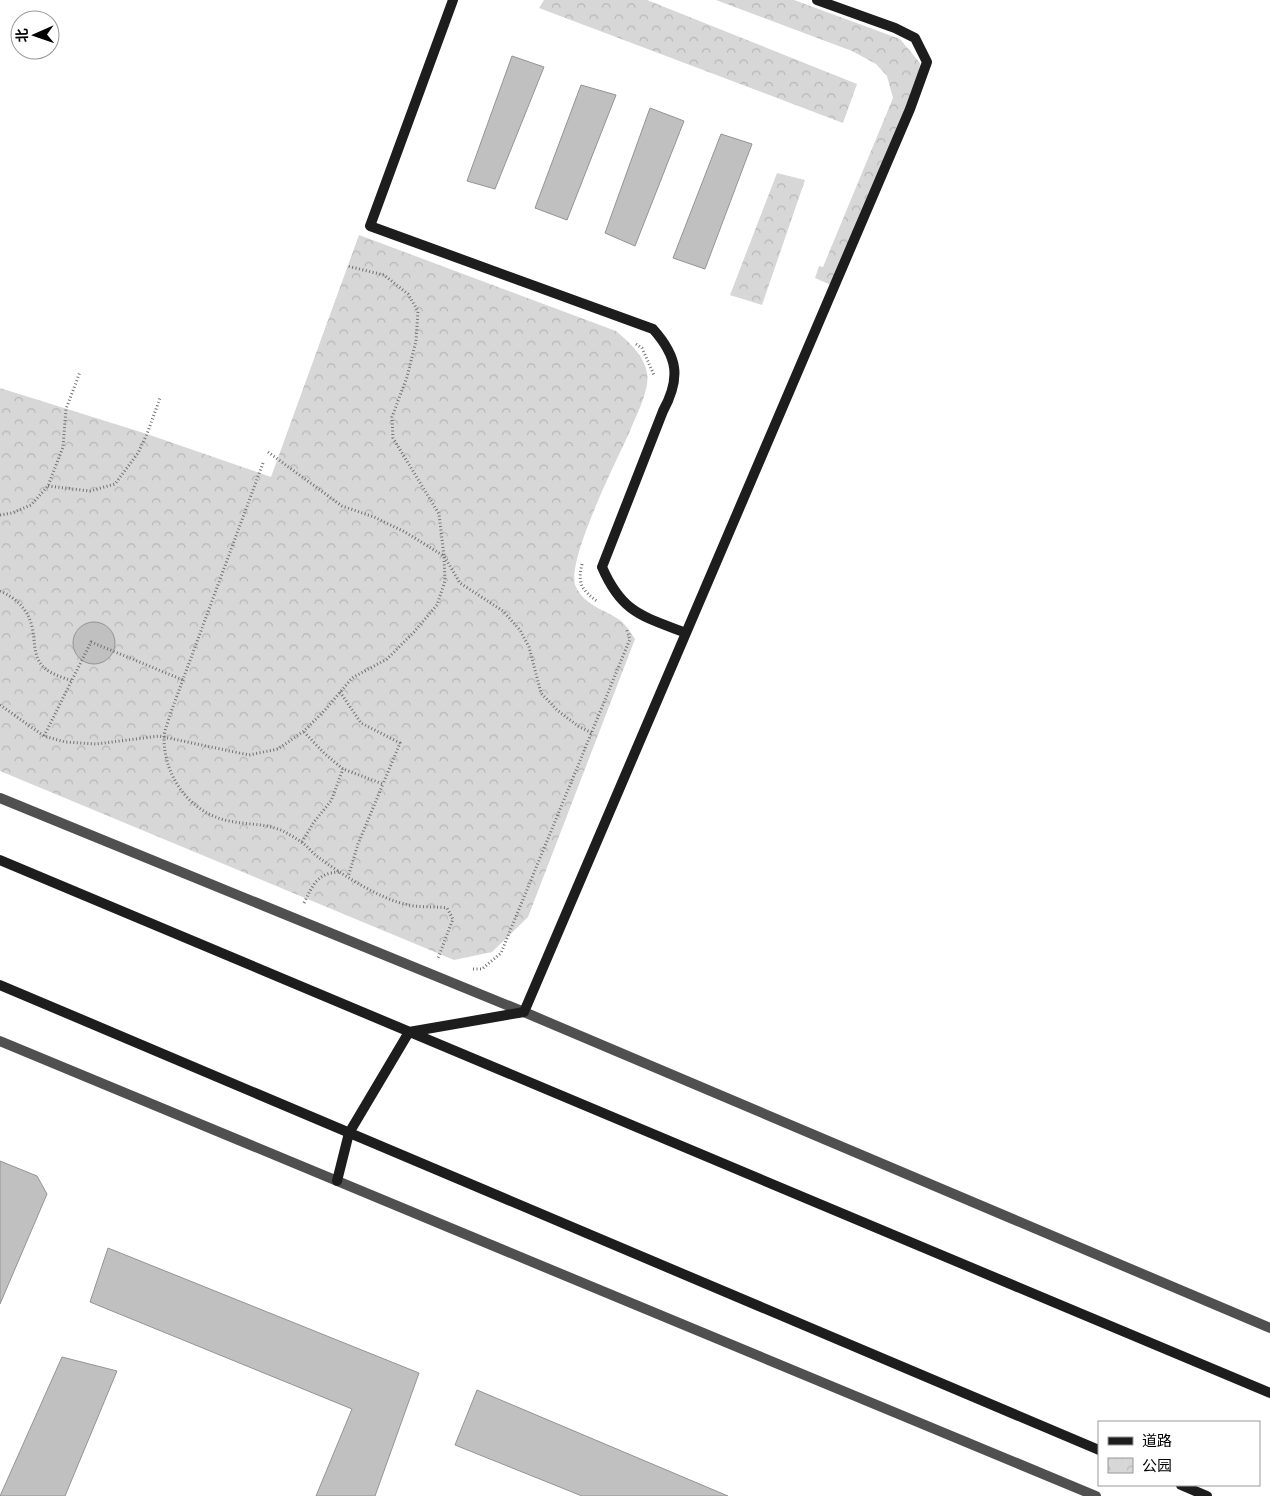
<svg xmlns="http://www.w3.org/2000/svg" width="1270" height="1496" font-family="Lato,'Noto Sans SC',sans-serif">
  <defs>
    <pattern id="park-crowns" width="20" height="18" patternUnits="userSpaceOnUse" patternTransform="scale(1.25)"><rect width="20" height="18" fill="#d7d7d7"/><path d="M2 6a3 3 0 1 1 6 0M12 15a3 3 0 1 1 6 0" fill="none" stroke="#b7b7b7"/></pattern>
  </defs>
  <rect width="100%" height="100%" fill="#fff"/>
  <path fill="url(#park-crowns)" d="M544 0H647L857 84 843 123 539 8Z
    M716 0H794L900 39 920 63 918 83 831 285 815 278 819 266 823 267 893 98 887 76 876 64 852 51Z
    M777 173 805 180 762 305 730 295Z
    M359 235 616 331C629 342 644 355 647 373 650 390 636 416 630 431 618 458 564 564 576 587 586 607 605 609 621 621 626 625 631 633 635 639L528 917 492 952 454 960 0 771V388L147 434 271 477Z"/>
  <path fill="#c0c0c0" stroke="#949494" d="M512 56 544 67 495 189 467 181Z
    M581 85 616 95 567 220 535 208Z
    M650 108 684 121 635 246 605 233Z
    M721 134 752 144 705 269 673 258Z
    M73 643a21 21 0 1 1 42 0a21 21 0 1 1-42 0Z
    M0 1161 37 1176 47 1194 0 1304Z
    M108 1248 419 1373 375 1496H316L352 1409 90 1302Z
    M62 1357 117 1371 65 1496H0Z
    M477 1390 728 1496H582L455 1445Z"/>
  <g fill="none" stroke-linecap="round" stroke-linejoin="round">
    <path stroke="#727272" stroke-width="3" stroke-dasharray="1 2.5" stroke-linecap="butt" d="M636 344 642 348 654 375
      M268 452 342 506 374 517 405 532 444 556 460 583 503 611 520 630 529 647 541 693 557 710 578 726 592 733
      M263 463 171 712C169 720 164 730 164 738 164 777 190 813 229 821 248 825 267 823 285 832 290 835 296 838 301 842 308 846 312 853 318 857 341 874 381 900 409 905 421 908 434 906 447 908L453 919 438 958
      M48 486 90 491 115 484 138 453 147 434 160 398
      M0 515 12 513 31 505 48 486 63 447 66 409 80 372
      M582 564C577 584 582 590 598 602
      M0 591C16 598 28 609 32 627 36 643 32 659 47 670 54 675 64 678 72 681
      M340 692 361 723 400 743 383 784
      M0 705 44 736 65 742 96 744 159 736 249 755 278 749 304 731 326 709 352 678 387 659 414 632 437 605 445 581 444 556 439 514 393 438 392 417 407 377 416 341 418 311 408 294 384 275 347 266
      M304 732 324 753 343 769 383 784 358 844 348 877
      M44 736 91 642 183 680
      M302 842 314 822 331 801 343 769
      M304 903C313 885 317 873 339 872
      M473 969H482L501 953 630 639 626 628"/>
    <path stroke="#505050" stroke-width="10" d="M0 798 524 1012 1270 1328
      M0 1041 1096 1496"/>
    <path stroke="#1d1d1d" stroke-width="10" d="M453 0 370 226 653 329C678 357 681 378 663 411L602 567C622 613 642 616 686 633
      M0 860 1270 1393
      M0 985 1099 1450
      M337 1181 349 1133 409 1032 524 1012 910 109 927 62 915 38 895 28 817 0
      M1181 1485 1207 1496"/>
  </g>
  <rect x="1098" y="1421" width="162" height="65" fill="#ffffff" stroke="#999999"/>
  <rect x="1108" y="1437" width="25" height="8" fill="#1d1d1d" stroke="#999999"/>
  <text x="1142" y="1446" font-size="15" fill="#000000">道路</text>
  <rect x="1108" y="1458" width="25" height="15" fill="url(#park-crowns)" stroke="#999999"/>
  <text x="1142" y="1471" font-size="15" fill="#000000">公园</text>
  <g transform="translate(35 35) rotate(268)"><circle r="24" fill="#ffffff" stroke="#999999"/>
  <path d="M0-4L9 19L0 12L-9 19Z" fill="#000000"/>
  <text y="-8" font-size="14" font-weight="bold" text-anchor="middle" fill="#000000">北</text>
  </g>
</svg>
